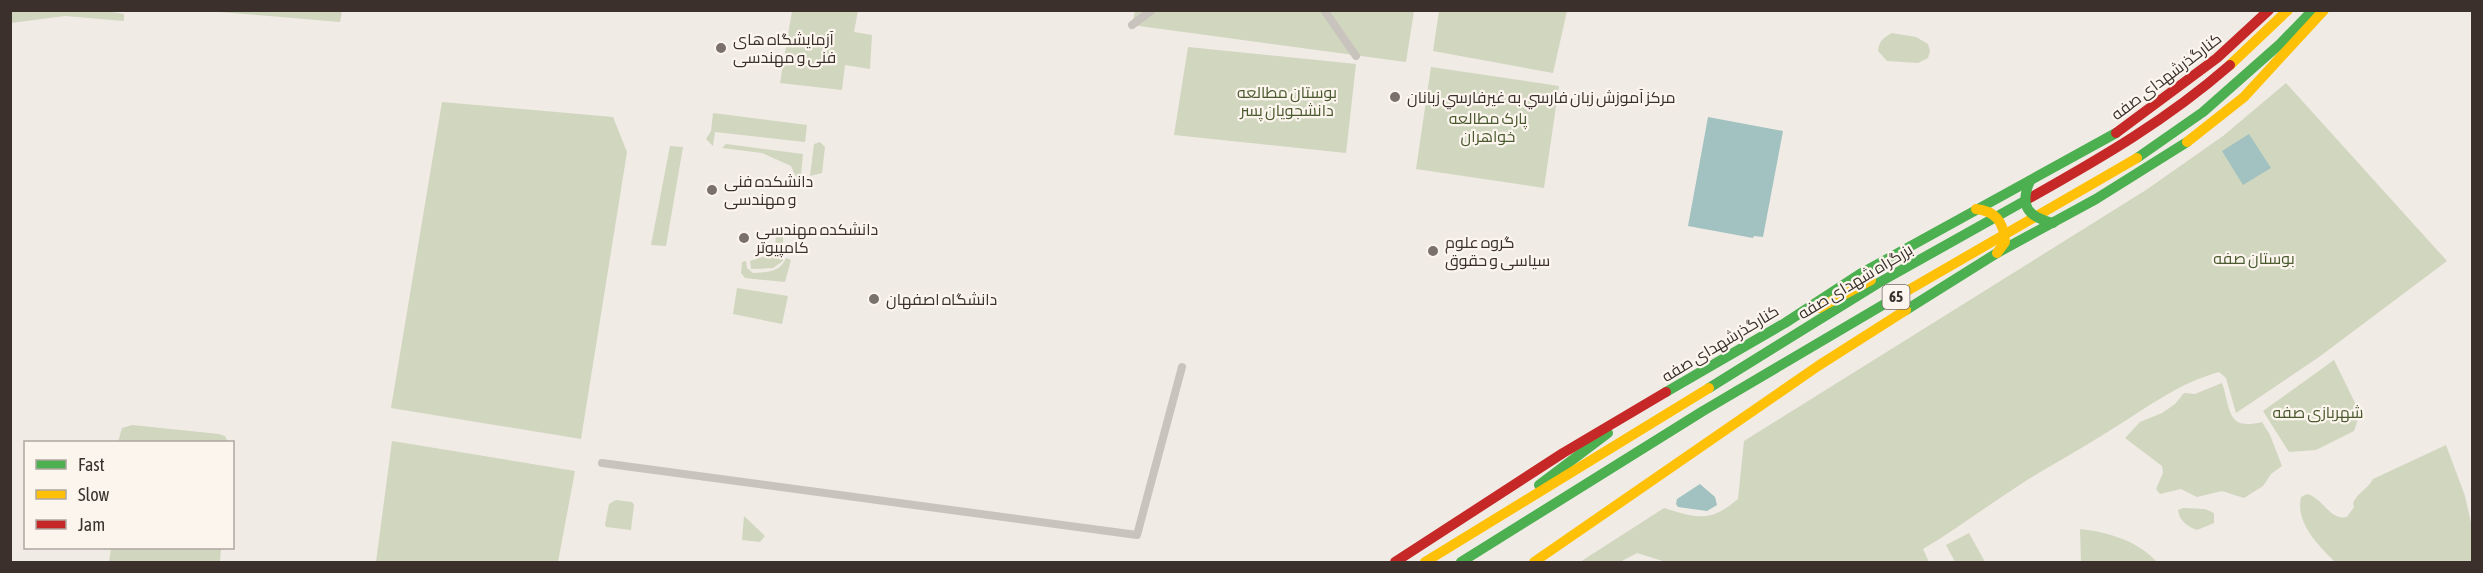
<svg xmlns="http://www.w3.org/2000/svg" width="2483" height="573" font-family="'Asap Condensed',Cairo,sans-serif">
  <rect width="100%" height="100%" fill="#f0ebe5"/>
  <path fill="#d1d6bf" d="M100 10 124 14V21L65 16 11 23V11Z
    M208 11H342L340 22Z
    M792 11H858L854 32 872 35 870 69 845 65 842 90 780 83Z
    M1135 11H1414L1406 62 1132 25Z
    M1439 11H1567L1553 73 1433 51Z
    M1892 33 1916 37 1928 44 1930 51 1928 58 1918 63 1887 61 1878 51C1879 41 1883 38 1892 33Z
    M1188 47 1356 64 1346 153 1174 135Z
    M1431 67 1559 86 1544 188 1416 169Z
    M2286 83 2447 261 2319 357 2236 413 2226 378 2219 372C2178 383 2142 411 2106 433 2076 452 2045 468 2015 488 1984 508 1955 530 1923 549L1929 562H1666L1637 553 1620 562H1580L1664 508C1697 518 1710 523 1738 499L1744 441 2146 190 2223 136Z
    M442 102 613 117 627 152 581 439 391 408Z
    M713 113 807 125 805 142 715 132 713 146 706 139 711 131Z
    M820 142 825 147 822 173 810 176 814 144Z
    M726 144 803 154 801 174 797 179 791 166 762 153 722 148Z
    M670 146 683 147 666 246 651 245Z
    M776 232H783V261L773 268 751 269 750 261 775 253Z
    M786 258 791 260 785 282 745 278 741 273 742 262 746 261 747 268 753 273C767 272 780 273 786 258Z
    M737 288 788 296 782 324 733 314Z
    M2334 360 2360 413 2354 431 2316 450 2289 452 2263 411Z
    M2222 383C2231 409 2226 431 2262 422L2270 435 2282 466 2271 474 2263 486 2244 498 2222 491 2197 497 2181 489 2160 494 2156 489 2163 473 2162 466 2125 438 2140 422 2162 413 2175 404 2184 393 2195 394Z
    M132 425 219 434 225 436 228 442H118L122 428Z
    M392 441 575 471 558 562H376Z
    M2446 445 2465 496 2472 527V562H2335C2319 546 2295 523 2301 497L2307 494C2323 498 2330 521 2347 517L2354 507 2353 503C2358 492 2368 489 2373 479Z
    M616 500 632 502 634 505 631 530 606 527 605 525 609 504Z
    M2183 508 2205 509 2214 513V523L2197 530C2187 526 2180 522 2178 510Z
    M744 516 765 536 760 542 742 540Z
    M2080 529C2108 532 2138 541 2157 562H2081Z
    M1969 533 1985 562H1955L1946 545Z
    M111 548H221L220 562H109Z"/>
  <path fill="#a1c2c1" d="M1708 117 1783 131 1763 237 1754 236 1753 238 1688 226Z
    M2249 134 2271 168 2243 185 2222 151Z
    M1700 484 1715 497 1717 505 1707 511 1678 507 1676 504 1677 499Z"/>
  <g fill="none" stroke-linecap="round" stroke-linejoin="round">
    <path stroke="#c9c3be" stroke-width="8" d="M1324 10 1356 56
      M1132 25 1152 10
      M602 463 1137 535 1182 367"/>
    <path stroke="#4caf50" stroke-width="10" d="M2137 158 2203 112 2280 44 2313 10
      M1906 310 1997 253 2096 199 2187 142
      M1709 388 1880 282 2028 199
      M1666 392 1785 323 1860 274 2116 133
      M1539 485 1608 433
      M1461 562 1703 411 1893 299"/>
    <path stroke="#ffc107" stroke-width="10" d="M2230 65 2288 10
      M2187 142 2244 97 2324 10
      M1893 299 2137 158
      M1819 308 1871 280
      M1425 562 1709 388
      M1534 562 1818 366 1906 310"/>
    <path stroke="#c62828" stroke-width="10" d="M2116 133 2217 58 2269 10
      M2028 199C2101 158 2167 120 2230 65
      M1395 562 1563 453 1666 392"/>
    <path stroke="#4caf50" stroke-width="10" d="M2030 181C2019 206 2028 217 2053 223"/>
    <path stroke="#ffc107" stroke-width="10" d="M1976 209C1996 211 2004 223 2005 242L1997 253"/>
  </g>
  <g fill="#7a716c" stroke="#fbf5ee" stroke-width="2">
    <circle cx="721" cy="48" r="6"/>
    <circle cx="1395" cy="97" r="6"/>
    <circle cx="712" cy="190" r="6"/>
    <circle cx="744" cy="238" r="6"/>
    <circle cx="1433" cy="251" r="6"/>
    <circle cx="874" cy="299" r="6"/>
  </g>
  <g text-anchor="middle" stroke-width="4.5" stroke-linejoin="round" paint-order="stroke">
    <rect fill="#fbf5ee" stroke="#756b66" stroke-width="1.5" x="1882.5" y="285" width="27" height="24" rx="4.5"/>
    <g font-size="15" font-weight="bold" fill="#3b302b">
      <text x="1896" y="302">65</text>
    </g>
    <g font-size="16" fill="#3b302b" stroke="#fbf5ee" text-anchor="start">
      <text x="733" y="45">آزمایشگاه های<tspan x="733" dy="18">فنی و مهندسی</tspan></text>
      <text x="1407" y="103">مرکز آموزش زبان فارسي به غيرفارسي زبانان</text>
      <text x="724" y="187">دانشکده فنی<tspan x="724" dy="18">و مهندسی</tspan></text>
      <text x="756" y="235">دانشکده مهندسی<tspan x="756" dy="18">کامپیوتر</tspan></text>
      <text x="1445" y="248">گروه علوم<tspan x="1445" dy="18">سیاسی و حقوق</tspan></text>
      <text x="886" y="305">دانشگاه اصفهان</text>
    </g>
    <g font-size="16" fill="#3b302b" stroke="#fbf5ee">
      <text transform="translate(2166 76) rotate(-37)" y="6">کنارگذرشهدای صفه</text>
      <text transform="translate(1855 281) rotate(-31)" y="6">بزرگراه شهدای صفه</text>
      <text transform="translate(1720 343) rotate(-31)" y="6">کنارگذرشهدای صفه</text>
    </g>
    <g font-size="16" fill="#4a5a2e" stroke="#fbf5ee">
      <text x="1287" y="98">بوستان مطالعه<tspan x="1287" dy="18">دانشجویان پسر</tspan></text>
      <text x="1488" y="124">پارک مطالعه<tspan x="1488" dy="18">خواهران</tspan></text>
      <text x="2254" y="264">بوستان صفه</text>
      <text x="2318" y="418">شهربازی صفه</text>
    </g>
  </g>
  <rect width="2483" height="573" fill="none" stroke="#3b302b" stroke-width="24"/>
  <rect x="24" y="441" width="210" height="108" fill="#fbf5ee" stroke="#aea6a0" stroke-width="1.5"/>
  <rect x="36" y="460" width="30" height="9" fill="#4caf50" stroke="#aea6a0" stroke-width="1.5"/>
  <text x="78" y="471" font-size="18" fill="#3b302b">Fast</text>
  <rect x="36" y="490" width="30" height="9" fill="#ffc107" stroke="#aea6a0" stroke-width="1.5"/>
  <text x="78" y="501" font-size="18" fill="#3b302b">Slow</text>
  <rect x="36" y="520" width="30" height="9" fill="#c62828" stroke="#aea6a0" stroke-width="1.5"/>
  <text x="78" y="531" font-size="18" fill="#3b302b">Jam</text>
</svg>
